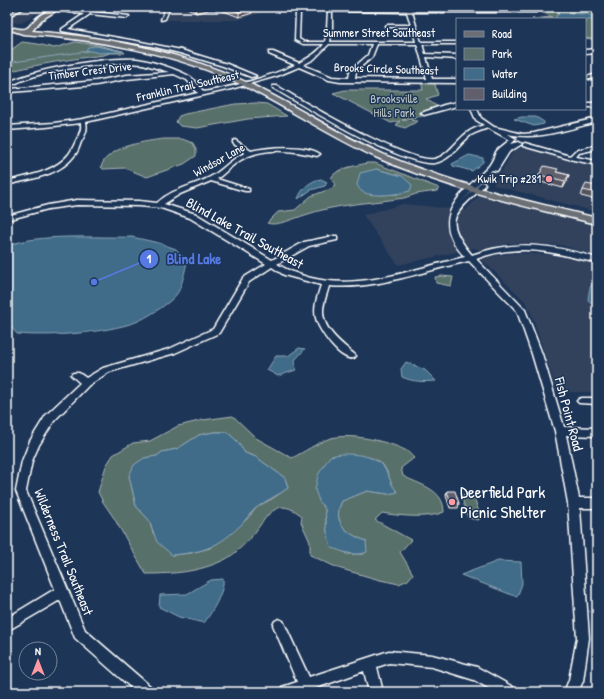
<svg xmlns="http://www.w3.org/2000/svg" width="604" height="699" font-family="'Patrick Hand',sans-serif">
  <rect width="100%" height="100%" fill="#1d3557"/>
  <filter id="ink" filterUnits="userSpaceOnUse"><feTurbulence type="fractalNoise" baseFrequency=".025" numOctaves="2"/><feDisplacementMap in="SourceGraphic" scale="8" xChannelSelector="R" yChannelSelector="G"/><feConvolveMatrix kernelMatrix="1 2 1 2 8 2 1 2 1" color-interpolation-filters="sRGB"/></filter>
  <g filter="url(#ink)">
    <path fill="#31425d" d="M7 7H43L31 18 21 23 7 22Z
      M164 7H251L264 12 238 20H158Z
      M522 148 534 149 562 159 597 167V212L493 185 512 154 515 150Z
      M480 195 597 224V256L561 245 510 243 493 247 483 252 475 248 398 265 363 215 403 204 466 210Z
      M517 253 568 256 597 265V392H557L532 315 525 301 481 259 498 255Z"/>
    <path fill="#586f6b" stroke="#acb7b5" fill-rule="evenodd" d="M567 7H597V11L593 14 597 17V40L585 38V19H532L552 17 539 11 545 8 568 9Z
      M22 42 38 44 54 48 75 42 98 45 123 51 125 53H110L104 55C71 59 39 64 7 72V53Z
      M421 81H434L438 95 426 99 438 107 422 116 402 120 418 121 405 128 396 125 400 121 391 123 333 93 345 90H423Z
      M256 103 267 104 287 116 248 119 197 128 180 126 176 122 179 116 185 114 235 104Z
      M164 139H182L193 143 196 149V156L184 164 147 177 125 168 103 169 101 167C107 146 147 141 164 139Z
      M367 163H375L439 188 437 191 416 194 404 198C371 203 336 204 305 215 295 218 276 227 267 223L278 212 295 210 311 196 333 188 335 183 331 178C336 168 356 166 367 163ZM376 169 402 176 398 194 379 195Z
      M442 276 453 277 451 286 436 283 435 277Z
      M233 416 256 438 292 458C304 452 317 443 328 439 348 432 387 441 405 450 408 451 411 455 414 458L401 468 403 476C420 485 444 489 444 512 429 519 399 516 382 513L375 520 411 540 400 552 413 574 408 580 399 584 380 580 338 568 310 555V542L301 522 302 516C297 512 290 507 282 507 268 509 260 527 252 536 245 544 233 556 224 560 199 572 174 574 146 574L114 518 103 502 98 492 106 466 113 455 133 443 150 441 178 426 203 420ZM214 432H227L236 440 245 453 256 457 285 478 288 488 272 499 258 506 247 519 210 548 191 553 173 555 153 533 149 520 136 506 129 476 144 458 157 456 162 452 177 449 199 435ZM368 457C372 458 376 460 380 462 389 469 389 484 397 492L388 494 367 491 342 501C331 522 347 534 366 541L364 554H346L327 532 325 509Z
      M473 494 481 518 478 520 468 518 461 495Z"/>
    <path fill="#416c89" stroke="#8da7b8" d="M560 13 588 14 597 20 556 19V16Z
      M96 46 121 51 122 52 99 53 86 50 88 47Z
      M522 117H536L544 122V124L534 126 514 119Z
      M469 155 483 158V162L472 171 453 166 452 164Z
      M376 169 402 176 412 185 410 191C399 194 373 198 363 192 360 191 359 188 357 185L360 173Z
      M321 179 327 182 325 186 311 190 298 199C301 189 311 180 321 179Z
      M132 237 159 243 176 249 187 261C186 268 181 290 176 295 169 304 146 318 136 322 106 333 49 337 17 334L7 322V246C38 233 97 238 132 237Z
      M597 280V307L588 300C589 293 589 283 597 280Z
      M299 348 305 349 295 360 296 370 278 376 267 370 276 356H288Z
      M406 362 425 370 436 381C424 382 413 382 402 377L401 369Z
      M214 432H227L236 440 245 453 256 457 285 478 288 488C279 495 268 499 259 506 252 510 247 518 242 524 218 547 205 552 172 555L157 542 149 520 136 506 129 476 134 465 144 458 157 456 162 452 177 449 199 435Z
      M341 454C358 454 379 455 387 473 391 480 391 486 398 492L388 494 367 491 342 501C331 522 347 534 366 541L367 552C357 557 341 552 331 547L327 532 325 509 319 501 315 490 318 475 330 456Z
      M498 561 521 562 522 584 517 597 461 575Z
      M223 579C225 591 211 614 204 623L179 617 159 607 160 595 187 594 211 580Z"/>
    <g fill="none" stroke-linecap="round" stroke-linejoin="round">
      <path stroke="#8da7b8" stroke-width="1" d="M7 63 88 51"/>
      <defs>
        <path id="minor" d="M21 7H26L7 17V14Z
          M33 7 88 11 94 7H99L93 12 129 16 127 18 90 14 68 29 136 41 181 50 227 64 256 76 251 77 223 66 180 53 151 46 62 31V29L84 14Z
          M166 7H170L165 19 161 20Z
          M307 7 407 10 406 7H410L411 10H535L538 7H543L536 12H412L421 42H457V44H422L425 54 457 55V59L426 57 432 79H457V83L340 82 329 80 299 67 277 76 231 89 86 122C88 130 85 135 81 142 79 147 78 152 74 156 59 176 29 179 7 185V181C28 176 55 172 69 154 72 150 74 145 76 141 79 135 82 130 81 123L46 127 7 130V126L54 123 83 119 198 93 187 80 174 74 127 79 96 85 11 92 10 104 7 106V83C35 69 105 57 137 59 152 61 176 69 189 76 196 80 199 87 204 92 235 86 266 78 295 65L269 54V52H273L299 63C308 58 318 53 324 44H303L295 40 296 12 298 9ZM309 9 328 10 327 29 325 42H304L299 39 300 12ZM332 11 407 12 411 25H387L385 26 387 27H412L416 42H330L332 29ZM329 44H372L368 55 350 71 349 78 332 77 303 65 314 59ZM377 44H417L427 79 355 78 356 71 372 57ZM126 63 143 64 169 72 127 75 96 81 11 89 10 86C43 69 89 65 126 63Z
          M597 49V53L585 54V50Z
          M597 74V78L589 79 586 77Z
          M273 86H277C304 102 407 163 434 159 447 157 457 140 467 133 472 129 478 127 484 125L476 120 471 109H477L481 118 494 127 523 134 534 133 597 118V122C568 129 538 141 508 134L516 139 511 144 519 142 522 144 509 152 497 171 492 170 461 202 480 183 482 182 485 184C477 195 459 206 455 219 452 230 465 247 472 255 515 239 554 245 597 258V263C552 252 521 242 476 259L525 310 542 354 564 427 597 428V436L566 435 579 498H597V508H580L589 638 583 681 578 692H564L569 680 577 638 568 503 555 431 532 354 517 311 469 261C422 271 377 290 329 286 327 294 323 303 323 311 323 330 341 343 354 354L356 356 354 358C341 362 318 330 316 318 313 307 318 295 321 285L284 275 272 267 249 282 219 333 175 353 109 372 89 385 54 421 39 445 32 461 26 491 85 630 151 687 153 692H136L75 638 60 600 7 631V618L55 589 16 491 22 461 30 441 46 415 80 383 71 375 73 373H79L86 378 103 368 169 349 213 329 243 278 266 264 190 218 161 208 139 206 77 205 48 209 7 220V216L48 205 77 200 139 201 157 203C173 188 194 186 212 176 224 169 232 158 245 153L233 143V141L235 140 251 151C267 147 306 144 320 154L317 156C290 150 260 146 236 163 229 168 224 174 217 179L249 189V191H245L211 181 180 194 164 204 196 214 272 260 304 242 334 236H337V240L309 246 277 264C339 301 402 271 465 257 427 217 461 195 489 166 492 162 494 157 496 152 500 147 505 144 510 140L488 128C482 130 476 132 471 135 459 144 451 160 435 163 406 168 302 105 273 88Z
          M457 102V106L424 115 421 113 444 105Z
          M585 103H597V107H585Z
          M525 143 570 156 575 151 597 145V149L579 153 576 157 597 161V165L569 159 523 146V144Z
          M582 398H597V404L579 403 577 401 579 399Z
          M279 619 283 621 309 677 389 651 432 655 477 667 513 687 515 692H495L474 680 432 667 389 663 377 667 383 692H369L364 671 305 692H280L282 687 297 682 273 625 275 621Z"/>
        <path id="major" d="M55 7H62L41 20 32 31C106 37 178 50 246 82 294 104 337 134 385 155 453 184 526 201 597 218V224C524 206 449 189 380 159 332 138 289 108 242 85 173 52 99 40 23 34L11 30 14 28C31 32 27 26 38 17 43 13 49 10 55 7Z"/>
      </defs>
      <use href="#minor" stroke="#fff" stroke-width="3"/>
      <use href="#major" stroke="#fff" stroke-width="3"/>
      <use href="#minor" fill="#1d3557" fill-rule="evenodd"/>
      <use href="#major" fill="#6b6f75" fill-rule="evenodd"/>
    </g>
    <path fill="#53525d" stroke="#fff" d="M186 7H249L252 13 239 17 221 10H208L196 13Z
      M557 172 569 175 567 181 563 188 537 181 539 175Z
      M597 186V200L581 196 583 190Z
      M447 491 459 503 458 508H450L446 496Z"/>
    <path fill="#44424c" stroke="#fff" d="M202 7H208V10L196 13 195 9Z
      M252 8V13L239 17V12Z
      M569 175 567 181 563 188 565 181Z"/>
    <path fill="#615f6c" stroke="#fff" d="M193 7H202L195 9Z
      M226 7H249L252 8 239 12Z
      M544 166 558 169 556 172 569 175 565 181 539 175Z
      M586 184 597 186V193L583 190Z
      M447 491H455L459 503H451Z"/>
  </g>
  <g fill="#ff9aa2" stroke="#1d3557" stroke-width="1.5">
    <circle cx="549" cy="179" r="4"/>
    <circle cx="452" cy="502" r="4"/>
  </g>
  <g text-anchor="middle" stroke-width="3" stroke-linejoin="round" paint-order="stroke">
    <g font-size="12" fill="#fff" stroke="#1d3557">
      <text x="379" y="37">Summer Street Southeast</text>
      <text transform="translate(386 69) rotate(2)" y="4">Brooks Circle Southeast</text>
      <text transform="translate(90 71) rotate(-7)" y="4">Timber Crest Drive</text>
      <text transform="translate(188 86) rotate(-13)" y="4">Franklin Trail Southeast</text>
      <text transform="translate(219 160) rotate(-29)" y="4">Windsor Lane</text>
    </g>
    <g font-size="12" fill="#bcc5c4" stroke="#1d3557">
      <text x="394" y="103">Brooksville<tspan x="394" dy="14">Hills Park</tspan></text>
    </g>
    <g font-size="12" fill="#fff" stroke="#1d3557" text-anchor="end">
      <text x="541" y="183">Kwik Trip #281</text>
    </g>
    <g font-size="14" fill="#fff" stroke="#1d3557">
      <text transform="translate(245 233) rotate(29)" y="5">Blind Lake Trail Southeast</text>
      <text transform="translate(569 414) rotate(75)" y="5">Fish Point Road</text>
      <text transform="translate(64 552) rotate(68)" y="5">Wilderness Trail Southeast</text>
    </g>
    <g font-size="17" fill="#fff" stroke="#1d3557" text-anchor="start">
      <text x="460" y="498">Deerfield Park<tspan x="460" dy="20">Picnic Shelter</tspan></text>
    </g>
  </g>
  <path fill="none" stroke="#567ae2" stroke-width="1.5" d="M94 282L149 259"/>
  <g fill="#567ae2" stroke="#1d3557" stroke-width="1.5">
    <circle cx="94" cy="282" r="4"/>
    <circle cx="149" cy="259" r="10"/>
  </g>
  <g font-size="12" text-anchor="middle" font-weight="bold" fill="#fff">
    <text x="149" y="263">1</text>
  </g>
  <g font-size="15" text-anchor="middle" font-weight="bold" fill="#567ae2" stroke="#1d3557" stroke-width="3" stroke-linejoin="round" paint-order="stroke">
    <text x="194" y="264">Blind Lake</text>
  </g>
  <rect width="604" height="699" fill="none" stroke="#1d3557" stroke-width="24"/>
  <rect x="12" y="12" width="580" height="675" fill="none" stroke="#fff" stroke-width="1.5" filter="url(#ink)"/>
  <rect x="456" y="18" width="130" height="92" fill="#1d3557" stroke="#77869a"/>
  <rect x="464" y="31" width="20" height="6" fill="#6b6f75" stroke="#77869a"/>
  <text x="492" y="38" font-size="12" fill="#ffffff">Road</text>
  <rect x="464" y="48" width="20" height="12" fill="#586f6b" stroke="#77869a"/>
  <text x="492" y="58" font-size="12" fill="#ffffff">Park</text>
  <rect x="464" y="68" width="20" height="12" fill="#416c89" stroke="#77869a"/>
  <text x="492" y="78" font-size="12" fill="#ffffff">Water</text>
  <rect x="464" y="88" width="20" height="12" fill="#615f6c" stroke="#77869a"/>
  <text x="492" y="98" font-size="12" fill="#ffffff">Building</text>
  <g transform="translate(38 661)"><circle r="19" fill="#1d3557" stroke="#77869a"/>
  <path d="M0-3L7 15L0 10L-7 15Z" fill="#ff9aa2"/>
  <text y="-6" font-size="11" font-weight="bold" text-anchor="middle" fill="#ffffff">N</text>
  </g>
</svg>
